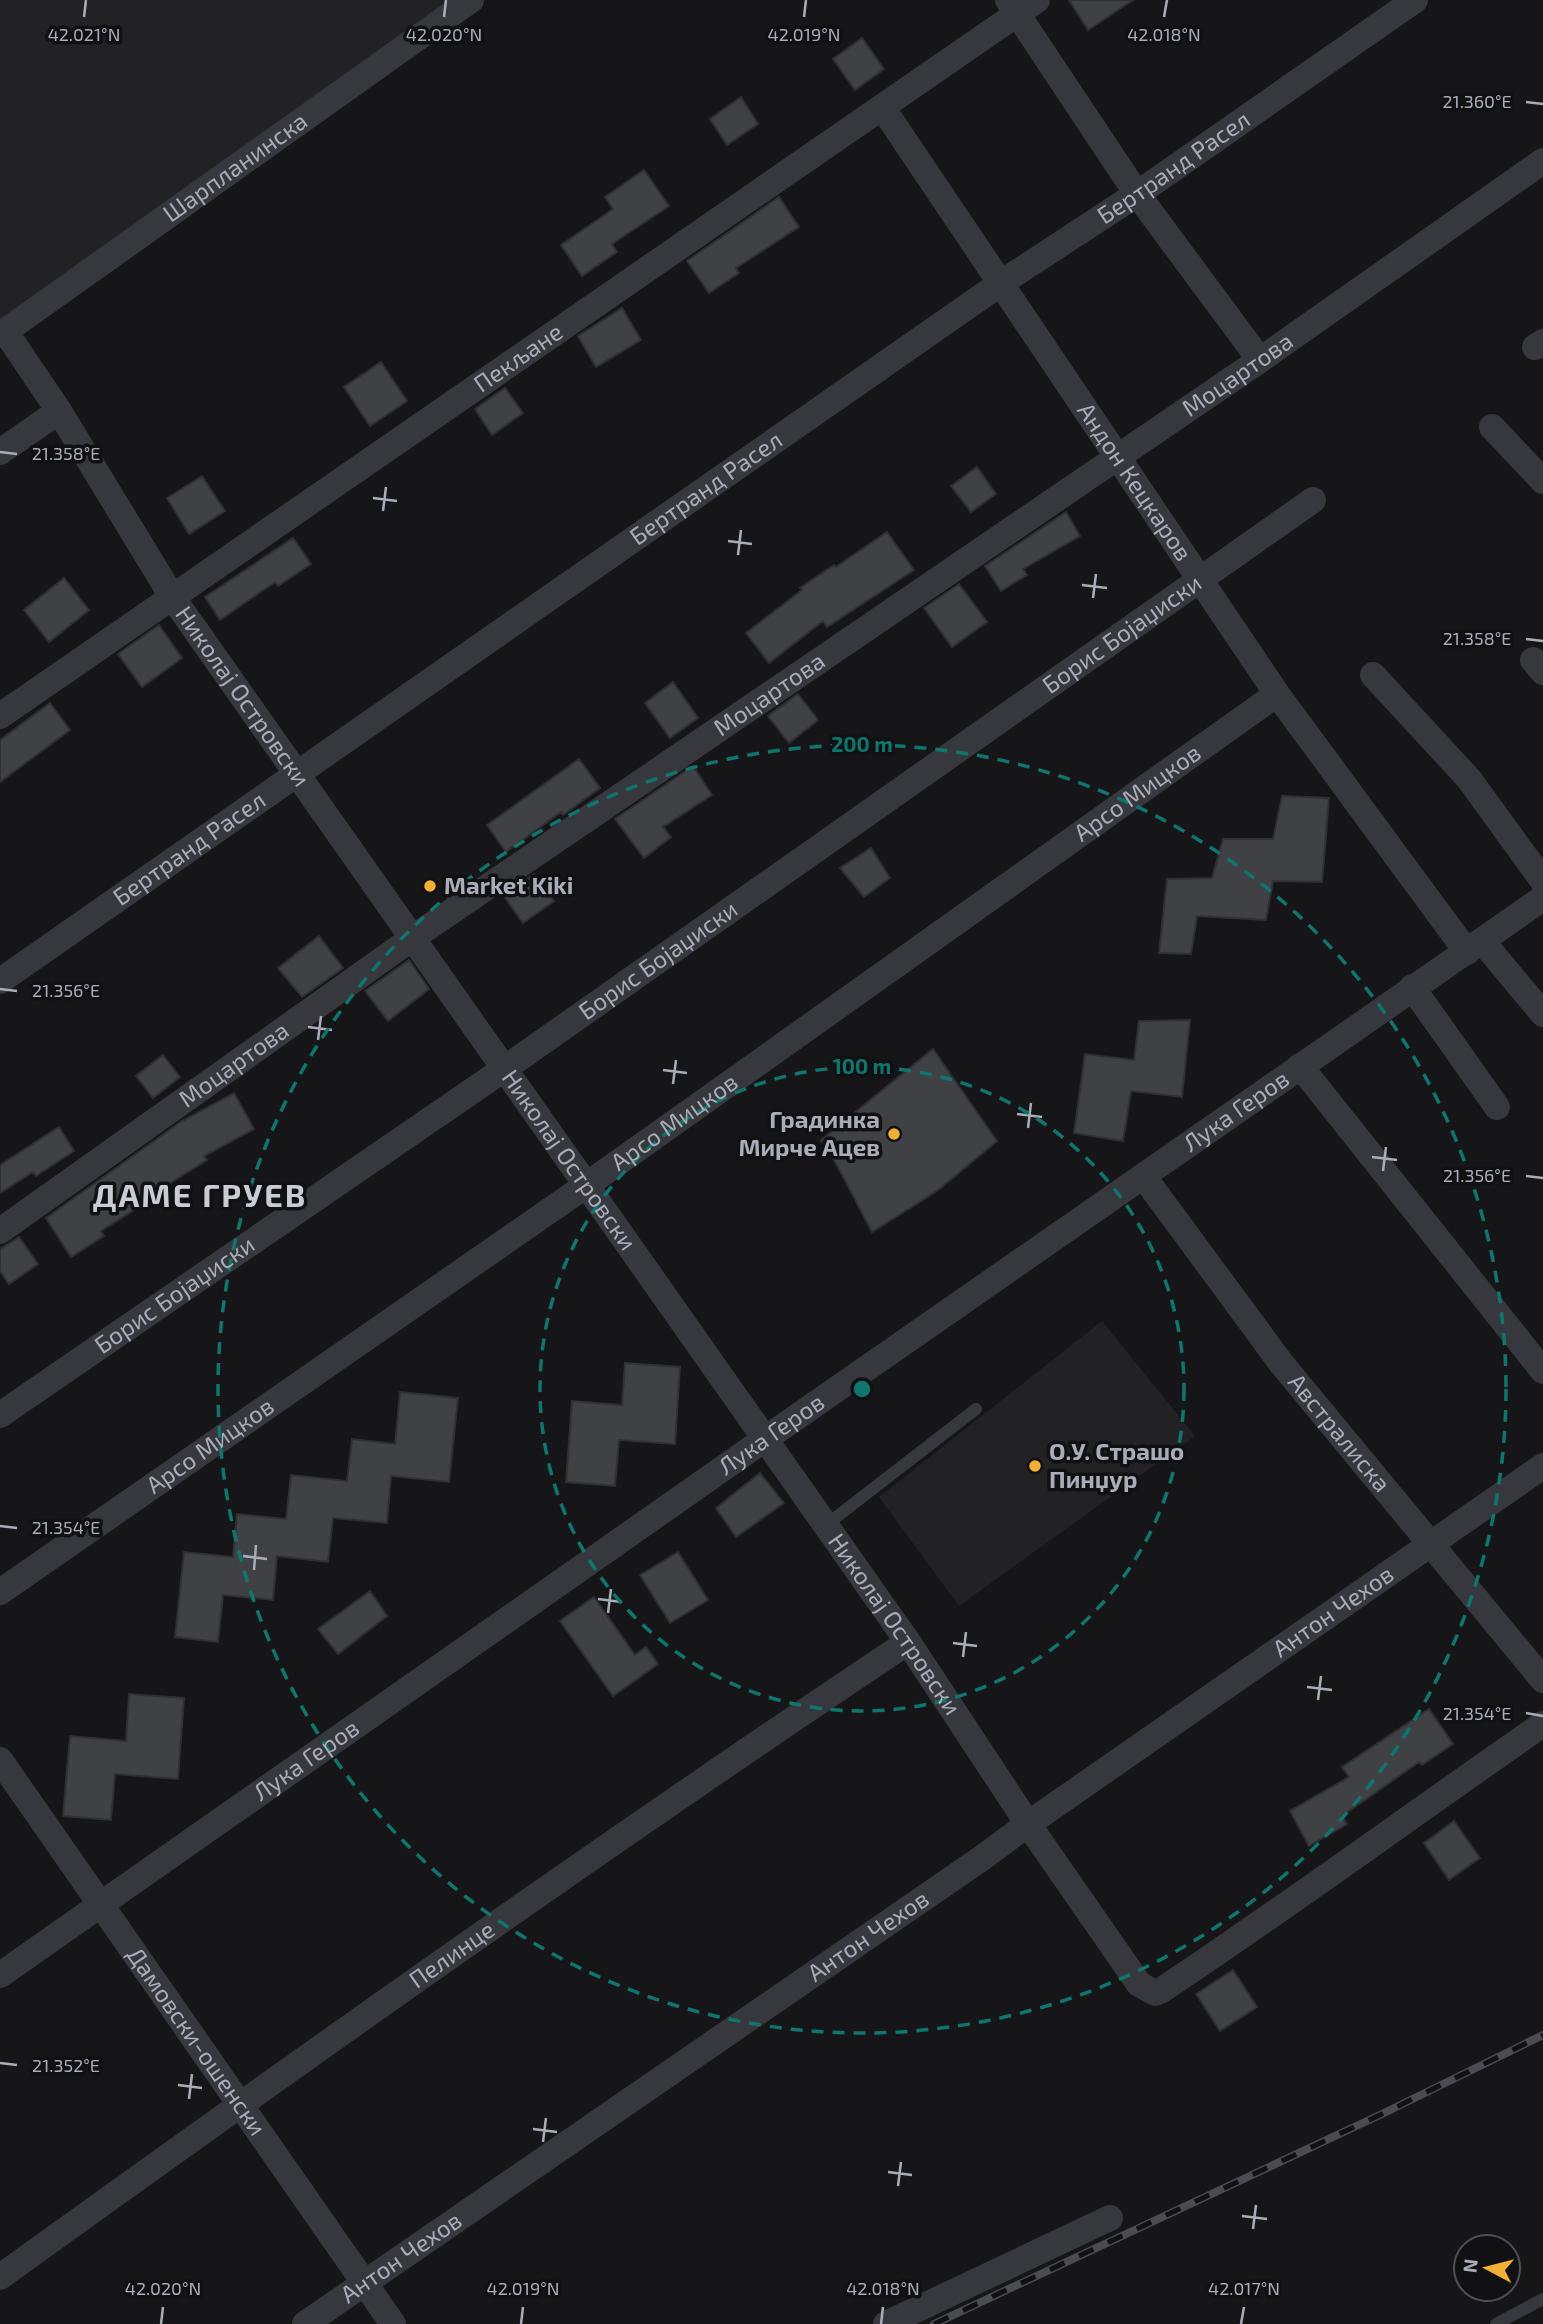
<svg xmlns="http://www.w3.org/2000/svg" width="1543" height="2324" font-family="'Exo 2',sans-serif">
  <rect width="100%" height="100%" fill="#161618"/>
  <path fill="#222225" d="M0 0H471L0 335Z
    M1102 1321 1195 1436 959 1606 879 1497Z"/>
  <path fill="#404145" stroke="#303034" stroke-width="2" d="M1069 0H1133L1088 30Z
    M862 38 884 69 855 90 833 59Z
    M741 97 758 124 727 145 710 119Z
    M644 170 669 206 612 244 617 252 582 276 561 245 613 209 605 197Z
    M779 197 799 227 736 268 739 273 709 293 687 261Z
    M622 308 641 340 596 367 578 336Z
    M381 362 407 401 370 426 344 387Z
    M505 388 523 413 492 435 475 409Z
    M977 467 996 494 971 512 951 486Z
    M202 476 225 511 189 534 167 498Z
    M1066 512 1080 536 1023 569 1027 575 1001 591 985 566Z
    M887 532 914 570 827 627 823 621 769 663 746 633 802 590 800 588 834 565 836 567Z
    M293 538 311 564 278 586 275 582 220 620 205 597Z
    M64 578 89 610 49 642 24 610Z
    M959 584 987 622 952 647 924 608Z
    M159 625 182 658 142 687 118 654Z
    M673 682 698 718 670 738 645 703Z
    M798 694 818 720 789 743 768 716Z
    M50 703 70 730 0 782V740Z
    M579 759 600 788 563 815 561 812 506 852 487 825Z
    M693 766 712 795 663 827 671 837 644 858 615 819Z
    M1282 796 1329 798 1322 882 1273 881 1266 920 1197 916 1191 954 1159 953 1167 879 1212 878 1223 839H1273Z
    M871 848 890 878 864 897 840 868Z
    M534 874 554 901 523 923 503 895Z
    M319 936 343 968 302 997 278 968Z
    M409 960 429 989 388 1021 365 991Z
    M1190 1020 1182 1097 1131 1091 1123 1141 1074 1133 1085 1054 1134 1060 1139 1021Z
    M933 1049 997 1141 937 1191 872 1232 838 1167 821 1140Z
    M163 1055 180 1077 153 1098 136 1076Z
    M234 1093 254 1129 204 1156 207 1160 146 1198 148 1201 101 1231 104 1236 71 1257 46 1218 182 1121Z
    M59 1127 74 1151 36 1176 33 1172 0 1193V1165Z
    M19 1237 38 1264 9 1284 0 1271V1249Z
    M625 1363 680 1367 675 1444 619 1440 615 1486 566 1482 572 1401 622 1405Z
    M400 1392 458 1398 449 1482 391 1476 387 1523 333 1518 328 1562 277 1556 273 1600 223 1595 218 1642 175 1637 184 1552 233 1557 237 1514 286 1519 291 1475 347 1481 352 1439 395 1444Z
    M760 1473 784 1503 736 1537 716 1508Z
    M678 1552 708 1600 670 1623 640 1575Z
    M370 1591 387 1616 338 1654 318 1629Z
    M594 1597 635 1655 646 1647 658 1664 613 1696 560 1621Z
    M129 1694 184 1698 178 1779 115 1774 111 1820 63 1816 70 1736 126 1741Z
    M1429 1709 1453 1744 1422 1765 1419 1762 1342 1816 1347 1824 1309 1846 1290 1811 1349 1777 1342 1767Z
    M1454 1821 1480 1858 1449 1880 1424 1843Z
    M1233 1970 1257 2007 1220 2031 1196 1994Z"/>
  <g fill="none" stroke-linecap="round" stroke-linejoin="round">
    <path stroke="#37383d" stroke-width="12" d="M826 1525 976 1409
      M1496 2324 1543 2299"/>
    <g stroke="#37383d" stroke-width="26">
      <path d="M1008 0 1137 194 1260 360"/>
      <path id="s1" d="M882 107 1277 694 1467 952"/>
      <path id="s2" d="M5 331 59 411 173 598 908 1642 1028 1824 1139 1984 1155 1993 1162 1990C1291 1904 1416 1812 1543 1724"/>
      <path id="s3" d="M0 335 471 0"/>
      <path d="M1535 347 1543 342"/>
      <path d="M1492 427 1543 481"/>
      <path d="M0 452 59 411"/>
      <path d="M1533 660 1543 672"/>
      <path d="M1373 675 1469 779 1543 881"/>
      <path id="s4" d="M0 716 1037 0"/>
      <path d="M1482 941 1543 1014"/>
      <path id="s5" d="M0 981 1001 283 1137 194 1415 0"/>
      <path d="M1412 987 1497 1107"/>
      <path d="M1300 1066 1543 1371"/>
      <path id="s6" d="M1144 1177 1281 1363 1543 1680"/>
      <path id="s7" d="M0 1231 414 937 1260 360 1543 161"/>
      <path id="s8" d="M0 1415 504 1069 1313 500"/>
      <path id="s9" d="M0 1592 588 1184 1277 694"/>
      <path id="s10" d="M0 1760 393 2324"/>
      <path id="s11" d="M0 1975 765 1439 1543 898"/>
      <path id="s12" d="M0 2277C300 2061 601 1847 908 1642"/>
      <path id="s13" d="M305 2324 982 1858 1028 1824 1543 1466"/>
      <path d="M886 2324 1110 2218"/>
    </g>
    <defs>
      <path id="rail" d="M934 2324 1382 2114 1543 2035"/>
    </defs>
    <use href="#rail" stroke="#4a4c52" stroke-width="8"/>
    <use href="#rail" stroke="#111113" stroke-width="5" stroke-dasharray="16" stroke-linecap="butt"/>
  </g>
  <path fill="none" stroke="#a8adb8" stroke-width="2.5" d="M84 17 86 0M444 17 446 0M804 17 806 0M1164 17 1167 0M1526 102 1543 104M0 452 17 454M373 498 397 501M383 511 386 487M728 541 752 544M738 555 741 530M1082 585 1107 588M1093 598 1096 574M1526 639 1543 641M0 989 17 991M308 1027 332 1030M318 1040 321 1016M663 1070 687 1073M673 1084 676 1060M1017 1114 1042 1117M1028 1128 1031 1103M1372 1157 1397 1160M1383 1171 1386 1147M1526 1176 1543 1178M0 1526 17 1528M243 1556 267 1559M254 1570 256 1545M598 1599 622 1602M608 1613 611 1589M953 1643 977 1646M963 1657 966 1632M1307 1687 1332 1690M1318 1700 1321 1676M1526 1713 1543 1716M0 2063 17 2065M178 2085 202 2088M189 2099 192 2074M533 2129 557 2132M543 2142 546 2118M888 2172 912 2175M898 2186 901 2162M1242 2216 1267 2219M1253 2229 1256 2205M161 2324 163 2307M521 2324 523 2307M881 2324 883 2307M1241 2324 1244 2307"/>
  <g fill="none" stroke="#0f766e" stroke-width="3.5" stroke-dasharray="12 9">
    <circle cx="862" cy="1389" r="322"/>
    <circle cx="862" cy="1389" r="644"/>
  </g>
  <g fill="#f2b134" stroke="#111113" stroke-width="2.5">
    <circle cx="430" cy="886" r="7"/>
    <circle cx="894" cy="1134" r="7"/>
    <circle cx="1035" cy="1466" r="7"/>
  </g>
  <g text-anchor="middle" stroke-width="7" stroke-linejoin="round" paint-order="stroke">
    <g font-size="24" fill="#a8adb8" stroke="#111113">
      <text dy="8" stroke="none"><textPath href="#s3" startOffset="289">Шарпланинска</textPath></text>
      <text dy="8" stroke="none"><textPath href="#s5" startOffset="1428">Бертранд Расел</textPath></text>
      <text dy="8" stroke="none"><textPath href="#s4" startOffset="630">Пекљане</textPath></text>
      <text dy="8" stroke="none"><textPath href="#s7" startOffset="1505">Моцартова</textPath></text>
      <text dy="8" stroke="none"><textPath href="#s1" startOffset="452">Андон Кецкаров</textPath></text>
      <text dy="8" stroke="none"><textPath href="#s5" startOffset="861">Бертранд Расел</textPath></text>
      <text dy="8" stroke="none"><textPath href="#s8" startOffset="1367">Борис Бојаџиски</textPath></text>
      <text dy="8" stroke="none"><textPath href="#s7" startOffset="938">Моцартова</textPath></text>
      <text dy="8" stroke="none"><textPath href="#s2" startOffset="436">Николај Островски</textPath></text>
      <text dy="8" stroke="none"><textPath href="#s9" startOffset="1390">Арсо Мицков</textPath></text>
      <text dy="8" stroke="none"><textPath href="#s5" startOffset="231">Бертранд Расел</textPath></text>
      <text dy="8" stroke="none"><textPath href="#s8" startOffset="800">Борис Бојаџиски</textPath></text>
      <text dy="8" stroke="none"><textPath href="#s7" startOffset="287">Моцартова</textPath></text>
      <text dy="8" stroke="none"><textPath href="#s11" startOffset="1508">Лука Геров</textPath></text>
      <text dy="8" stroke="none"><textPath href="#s9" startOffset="822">Арсо Мицков</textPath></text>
      <text dy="8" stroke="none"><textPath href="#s2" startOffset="1003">Николај Островски</textPath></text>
      <text dy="8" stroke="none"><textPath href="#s8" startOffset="212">Борис Бојаџиски</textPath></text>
      <text dy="8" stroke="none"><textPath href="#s6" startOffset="322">Австралиска</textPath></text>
      <text dy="8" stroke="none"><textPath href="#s11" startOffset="942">Лука Геров</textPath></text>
      <text dy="8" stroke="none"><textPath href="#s9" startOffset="256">Арсо Мицков</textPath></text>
      <text dy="8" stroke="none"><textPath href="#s13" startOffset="1251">Антон Чехов</textPath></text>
      <text dy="8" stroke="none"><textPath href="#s2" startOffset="1570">Николај Островски</textPath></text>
      <text dy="8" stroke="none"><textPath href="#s11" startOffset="374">Лука Геров</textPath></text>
      <text dy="8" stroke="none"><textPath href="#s13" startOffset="684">Антон Чехов</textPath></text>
      <text dy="8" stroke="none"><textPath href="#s12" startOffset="555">Пелинце</textPath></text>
      <text dy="8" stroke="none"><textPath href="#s10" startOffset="343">Дамовски-ошенски</textPath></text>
      <text dy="8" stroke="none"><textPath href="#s13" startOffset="117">Антон Чехов</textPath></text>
    </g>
    <g font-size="24" font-weight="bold" fill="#a8adb8" stroke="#111113" text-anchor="start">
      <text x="444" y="894">Market Kiki</text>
      <text x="880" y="1128" text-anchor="end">Градинка<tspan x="880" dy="28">Мирче Ацев</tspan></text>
      <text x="1049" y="1460">О.У. Страшо<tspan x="1049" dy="28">Пинџур</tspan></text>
    </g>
    <g font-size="32" font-weight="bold" letter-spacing="2" fill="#c9ccd4" stroke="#111113">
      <text x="200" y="1207">ДАМЕ ГРУЕВ</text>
    </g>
  </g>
  <g font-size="18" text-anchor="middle" fill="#a8adb8" stroke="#111113" stroke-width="7" stroke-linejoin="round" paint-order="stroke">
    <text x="84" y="41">42.021°N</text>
    <text x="444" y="41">42.020°N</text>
    <text x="804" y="41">42.019°N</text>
    <text x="1164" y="41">42.018°N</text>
    <text x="1477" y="108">21.360°E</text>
    <text x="66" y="460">21.358°E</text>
    <text x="1477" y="645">21.358°E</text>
    <text x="66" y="997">21.356°E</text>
    <text x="1477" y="1182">21.356°E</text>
    <text x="66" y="1534">21.354°E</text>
    <text x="1477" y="1720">21.354°E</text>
    <text x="66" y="2072">21.352°E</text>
    <text x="163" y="2295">42.020°N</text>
    <text x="523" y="2295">42.019°N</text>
    <text x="883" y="2295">42.018°N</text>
    <text x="1244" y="2295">42.017°N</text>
  </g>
  <circle cx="862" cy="1389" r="10" fill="#0f766e" stroke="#111113" stroke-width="3.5"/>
  <g font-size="21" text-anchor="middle" font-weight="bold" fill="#0f766e" stroke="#111113" stroke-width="7" stroke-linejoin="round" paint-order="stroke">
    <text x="862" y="752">200 m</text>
    <text x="862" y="1074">100 m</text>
  </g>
  <g transform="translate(1487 2268) rotate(277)"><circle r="33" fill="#111113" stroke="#4d4f55" stroke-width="2"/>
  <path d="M0-5L12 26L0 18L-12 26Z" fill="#f2b134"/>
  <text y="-10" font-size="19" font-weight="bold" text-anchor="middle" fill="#a8adb8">N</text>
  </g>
</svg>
